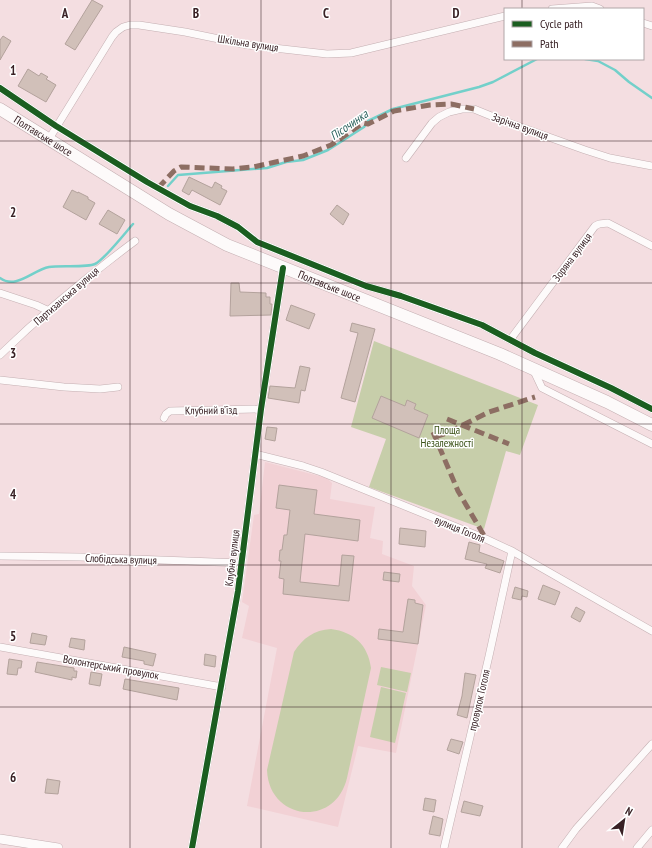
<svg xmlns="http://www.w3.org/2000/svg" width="652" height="848" font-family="'PT Sans Narrow',sans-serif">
  <rect width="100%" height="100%" fill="#f4dee1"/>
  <path fill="#f2d1d5" d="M265 462 327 478 332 483 330 499 375 507 370 538 383 541 382 554 414 566 412 586 426 605 396 753 358 746 338 827 247 806 277 648 242 638 249 606 242 602 254 515 259 514Z"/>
  <path fill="#c7ceaa" d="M374 341 538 405 520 455 506 451 484 529 369 487 386 439 351 427Z
    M331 629C354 632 368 645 371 668L347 778C335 828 269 821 267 770L294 652C303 638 314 630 331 629Z
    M381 667 411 673 407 692 377 685Z
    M381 687 406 693 395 743 370 737Z"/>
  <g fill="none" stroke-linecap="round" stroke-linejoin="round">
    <path stroke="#73d0ca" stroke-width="2.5" d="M585 59 598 61 615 70 629 82 652 98
      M168 186 178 175 267 168 286 162 303 160 328 150 364 127 368 121 393 109 479 87 493 82 537 59
      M0 278C16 290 33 270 49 267 60 265 86 268 95 264 104 260 125 233 133 224"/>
  </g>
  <path fill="#d1c0b9" stroke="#b3a29c" d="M92 0 103 6 75 50 65 44Z
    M3 36 11 41 0 60V40Z
    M28 69 39 76 41 73 48 77 46 79 56 85 46 102 18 86Z
    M189 177 212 188 215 182 222 186 221 188 227 191 220 205 192 190 189 195 182 191Z
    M72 190 78 193V192L88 197V199L95 203 86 220 63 207Z
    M337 205 349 214 343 225 330 214Z
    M108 210 125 220 117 234 99 224Z
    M231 283H239L240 292 266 293V297H270V304H272L271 315 230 316Z
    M291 305 315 314 309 329 286 320Z
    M352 323 375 329 355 402 341 398 358 333 350 331Z
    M300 366 310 368 305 391 301 390 299 403 268 398 270 386 295 388Z
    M381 396 405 406 407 400 416 404 414 409 428 415 419 438 372 418Z
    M267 427 277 428 275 441 265 439Z
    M279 485 317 490 314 514 360 520 358 541 305 534 300 582 339 586 342 555 354 556 349 601 283 594 284 579 279 578 281 561H279L280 550H282L284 535H287L290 510 276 508Z
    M400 528 426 531 425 547 399 544Z
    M469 542 480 545 479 552 504 561 500 573 485 568 487 564 465 559Z
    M384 572 400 574 399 582 383 580Z
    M543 585 560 592 555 605 538 599Z
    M515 587 528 591 527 597 522 596 521 600 512 598Z
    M408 599 415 600V603L423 605 418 644 378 639 379 629 403 632Z
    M576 607 585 612 580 622 571 617Z
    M32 633 47 636 45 645 30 643Z
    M71 638 85 640 84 650 69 647Z
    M124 647 156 654 153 666 144 664V661L122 657Z
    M205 654 216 656 215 667 204 665Z
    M9 659 22 661 21 668H18L17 675 7 674Z
    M37 662 74 668V671H77L76 678 72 677V680L35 672Z
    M91 672 102 674 100 686 89 684Z
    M465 673 476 675 467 718 457 715 462 696Z
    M125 679 179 688 177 700 123 689Z
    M451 739 463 742 459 754 447 750Z
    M47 779 60 781 58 794 45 793Z
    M425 798 436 800 434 812 423 810Z
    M464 801 483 806 480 816 461 812Z
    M433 816 443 819 440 836 429 834Z"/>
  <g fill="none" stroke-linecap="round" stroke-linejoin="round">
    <defs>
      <path id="minor" d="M552 9 592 6 600 9
        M643 23 652 26
        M0 88 56 126 147 182 190 206 217 216 238 227 257 242 366 286 401 296 482 325 535 353 611 388 652 409
        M49 139 112 37 116 32 123 27 130 25H139L185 32 248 45 327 54 351 53 505 16
        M406 158 432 123 439 117 449 112 462 109H474L501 120 585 150 610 158 652 166
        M0 293 36 305 49 311
        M510 340 595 226 599 224 608 223 652 246
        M0 355C42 314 88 276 135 241
        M533 369 542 388 652 444
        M0 380 64 387 100 389 118 387
        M164 418 166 414 170 411 261 409
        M255 454 303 466 321 472 486 539 512 551 652 631
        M0 556 80 557 241 563
        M0 647 222 687
        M192 848 238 591 261 409 283 268
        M444 848 489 656 512 551
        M562 848 576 829 652 744
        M637 848 652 830"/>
      <path id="tertiary" d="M0 839 58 848"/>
      <g id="trunk">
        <path id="s1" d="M0 109 169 214 227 245 500 354 607 402 652 425"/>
      </g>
    </defs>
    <use href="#minor" stroke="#c4afb2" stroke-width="8"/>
    <use href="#tertiary" stroke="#c4afb2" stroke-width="10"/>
    <use href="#trunk" stroke="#c4afb2" stroke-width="13"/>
    <use href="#minor" stroke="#fdfafa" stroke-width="7"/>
    <use href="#tertiary" stroke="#fdfafa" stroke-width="9"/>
    <use href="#trunk" stroke="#fdfafa" stroke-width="12"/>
    <path stroke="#8d6e63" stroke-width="5" stroke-dasharray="10 5" stroke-linecap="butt" d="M158 188 174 171 181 167 233 169 253 167 303 156 331 145 363 123 368 124 394 111 430 105 451 104 474 109
      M447 419 509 444
      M433 432 458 491 486 539
      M435 437 447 433 489 412 535 397"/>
    <defs>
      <path id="cycleway" d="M0 88 56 126 147 182 190 206 217 216 238 227 257 242 366 286 401 296 482 325 535 353 611 388 652 409
        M192 848 238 591 261 409 283 268"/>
    </defs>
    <use href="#cycleway" stroke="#fff" stroke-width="8"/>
    <use href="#cycleway" stroke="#1b5e20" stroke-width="6"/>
  </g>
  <path fill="none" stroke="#382125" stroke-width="1" stroke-opacity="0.55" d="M130 0V848M261 0V848M391 0V848M522 0V9M522 59V848M0 141H652M0 283H652M0 424H652M0 565H652M0 707H652"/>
  <g text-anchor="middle" stroke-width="3" stroke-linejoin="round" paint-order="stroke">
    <g font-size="11" fill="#382125" stroke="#fff">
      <text transform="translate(248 43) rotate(9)" y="4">Шкільна вулиця</text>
      <text transform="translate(520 126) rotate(20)" y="4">Зарічна вулиця</text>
      <text dy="4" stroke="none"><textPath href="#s1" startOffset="51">Полтавське шосе</textPath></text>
      <text transform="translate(572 257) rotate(-53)" y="4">Зоряна вулиця</text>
      <text dy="4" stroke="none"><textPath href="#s1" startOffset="375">Полтавське шосе</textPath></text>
      <text transform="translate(66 296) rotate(-41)" y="4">Партизанська вулиця</text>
      <text transform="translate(211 410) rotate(-1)" y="4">Клубний в’їзд</text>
      <text transform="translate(460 529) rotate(22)" y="4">вулиця Гоголя</text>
      <text transform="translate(232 558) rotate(-83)" y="4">Клубна вулиця</text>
      <text transform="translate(121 559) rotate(2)" y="4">Слобідська вулиця</text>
      <text transform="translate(111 667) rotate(10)" y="4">Волонтерський провулок</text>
      <text transform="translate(479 700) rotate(-77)" y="4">провулок Гоголя</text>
    </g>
    <g font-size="11" fill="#395015" stroke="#fff">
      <text x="447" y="434">Площа<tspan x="447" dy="13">Незалежності</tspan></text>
    </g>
    <g font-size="12" font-style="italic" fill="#275f5b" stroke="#fff">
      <text transform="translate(349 125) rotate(-35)" y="4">Пісочинка</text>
    </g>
  </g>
  <g font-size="13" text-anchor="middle" font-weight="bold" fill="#382125" stroke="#fff" stroke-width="3" stroke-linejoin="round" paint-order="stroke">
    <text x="65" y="18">A</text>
    <text x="196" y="18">B</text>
    <text x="326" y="18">C</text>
    <text x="456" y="18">D</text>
    <text x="13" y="75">1</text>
    <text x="13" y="217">2</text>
    <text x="13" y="358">3</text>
    <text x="13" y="499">4</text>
    <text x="13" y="641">5</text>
    <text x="13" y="782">6</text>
  </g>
  <rect x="504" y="8" width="140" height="52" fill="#ffffff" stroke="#afa6a8"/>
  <rect x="512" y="21" width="20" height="6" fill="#1b5e20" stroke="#afa6a8"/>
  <text x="540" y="28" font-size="12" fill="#382125">Cycle path</text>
  <rect x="512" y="41" width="20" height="6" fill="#8d6e63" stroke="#afa6a8"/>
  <text x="540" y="48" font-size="12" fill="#382125">Path</text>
  <g transform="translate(624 820) rotate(30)" stroke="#ffffff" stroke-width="3" paint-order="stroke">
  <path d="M0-3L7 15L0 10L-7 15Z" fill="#382125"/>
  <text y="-6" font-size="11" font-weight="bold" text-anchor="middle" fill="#382125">N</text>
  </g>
</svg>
